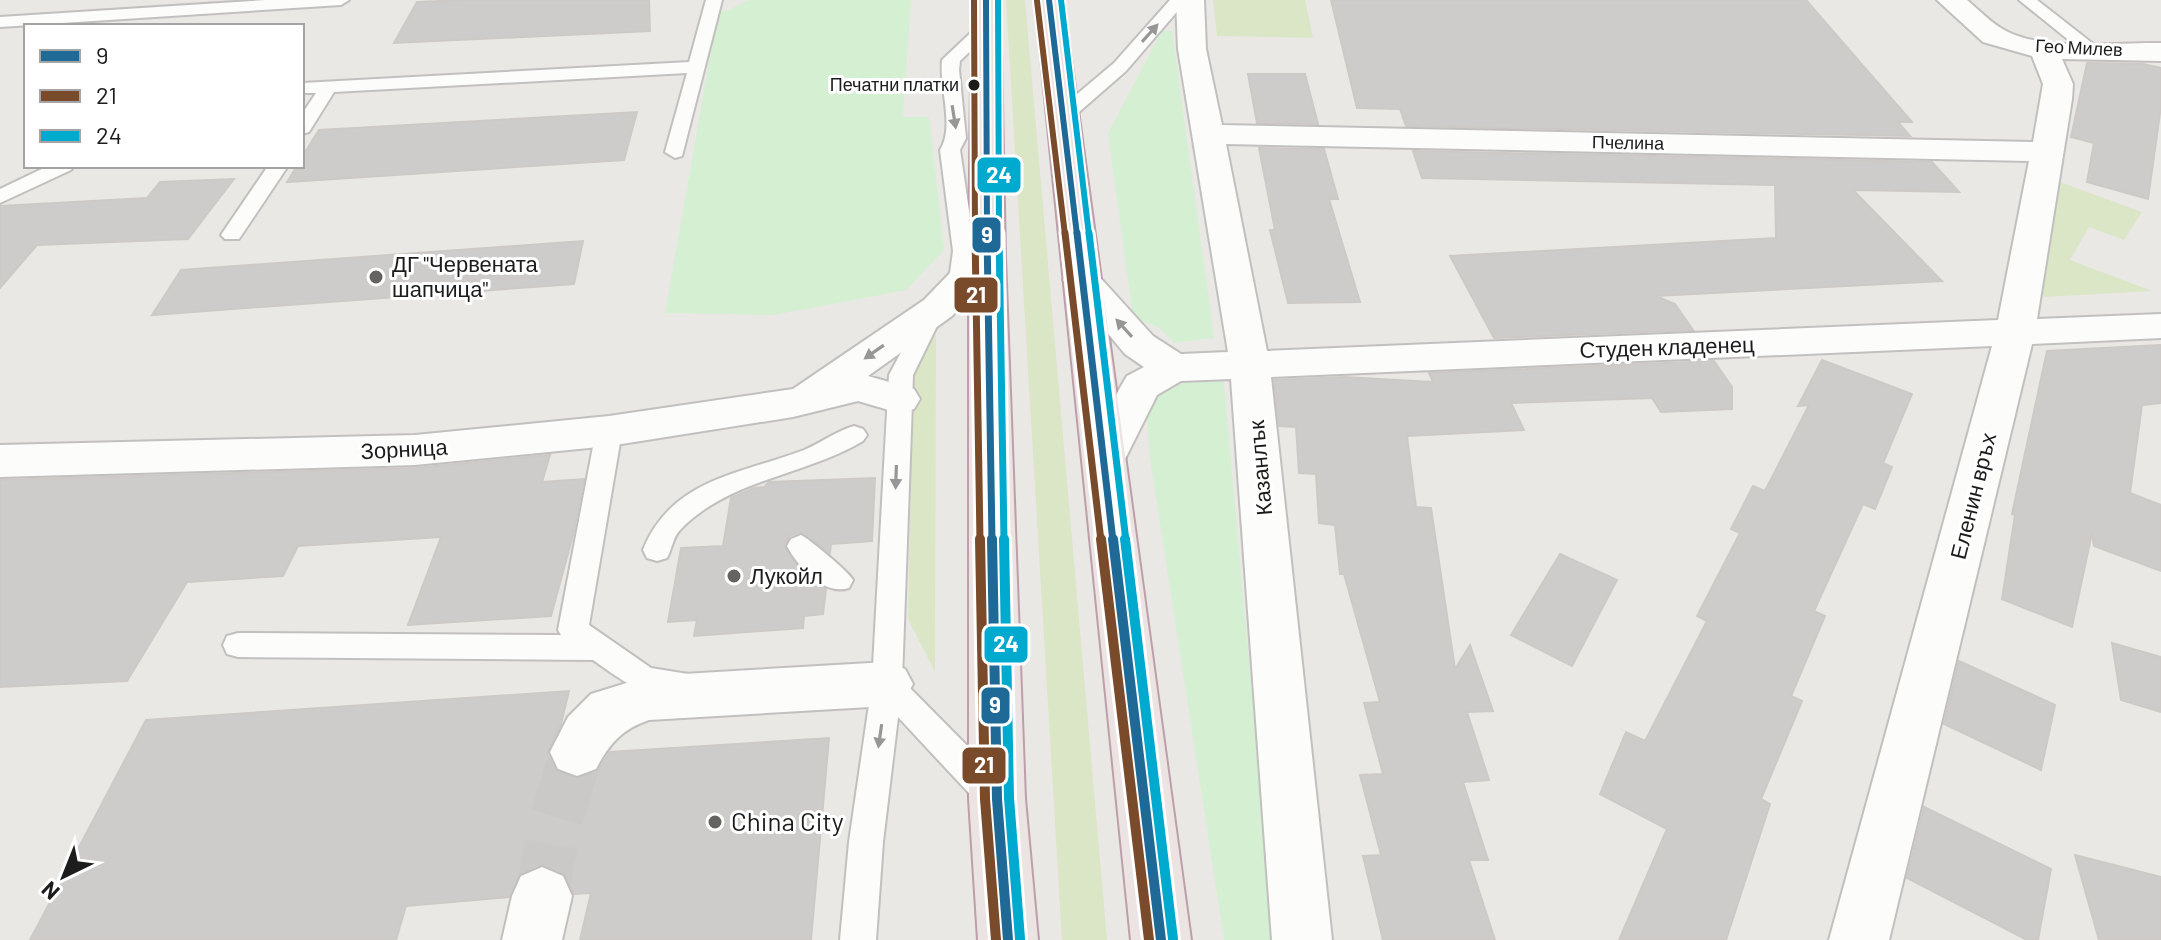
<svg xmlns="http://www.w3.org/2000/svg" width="2161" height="940" font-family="Barlow,sans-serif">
  <rect width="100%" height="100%" fill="#eae8e5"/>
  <path fill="#dae6c6" d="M1006 0H1025L1107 940H1062Z
    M1213 0H1305L1313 38 1217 36Z
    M2060 182 2142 212 2124 240 2089 227 2070 260 2152 291 2045 297 2031 280Z
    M936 335 935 672 908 619 913 372Z"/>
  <path fill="#d4efd2" d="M749 0H911L903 117H929L944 250 906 290 774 315 665 313 719 6 724 12Z
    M1162 31H1172L1214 338 1174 343 1158 327 1133 317 1108 133Z
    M1223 373 1274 940H1224L1150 458 1146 406 1171 375Z"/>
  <path fill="#ceccca" stroke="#cdc9c6" stroke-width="2" d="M462 0H649L650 31 394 43 417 2Z
    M1331 0H1806L1912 122H1898L1910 136 1406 126 1400 109 1357 108Z
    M2087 63 2143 64 2161 68V106L2148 199 2087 182 2094 143 2071 137Z
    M1248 74H1305L1318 124 1257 123Z
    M637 112 624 160 287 182 297 166H302V157L319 130Z
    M1259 148 1324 149 1338 199H1329L1360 302 1288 303 1270 230H1275Z
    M1413 151 1932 162 1959 192 1853 190 1942 281 1656 296 1675 304 1693 330 1494 338 1450 256 1776 238 1775 185 1422 178Z
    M234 179 188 239 37 245 0 288V206L147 198 160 182Z
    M583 241 574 284 152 315 181 270Z
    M2161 345V403L2142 405 2130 493 2161 505V571L2094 546 2092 533 2072 627 2002 599 2015 515 2012 514 2047 351Z
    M1822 360 1912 394 1883 463 1892 467 1875 509 1863 504 1814 611 1825 616 1791 696 1802 701 1761 799 1770 804 1726 940H1619L1667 829 1600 794 1626 732 1645 741 1707 621 1697 616 1740 533 1731 529 1753 486 1765 491 1809 405 1798 406Z
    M1714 361 1732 387V409L1661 412 1652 398 1511 403 1524 430 1407 436 1416 507 1431 508 1455 669 1470 645 1493 711 1467 712 1489 780 1463 782 1488 860H1469L1495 940H1383L1363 856 1381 855 1360 775 1383 774 1364 703 1380 702 1344 574H1340L1335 525 1319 523 1316 474 1299 473 1296 427 1279 426 1274 380 1344 377 1433 382 1429 373Z
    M550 455 542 482 584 479 573 535 551 616 408 625 441 537 298 546 283 576 187 582 127 681 0 687V480L415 468Z
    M875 478 872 541 831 544 830 553 800 532 790 536 784 545 803 573 826 589 823 614 804 616 803 628 694 636 697 620 668 622 681 548 723 546 731 498 754 488 764 487 769 482Z
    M1560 554 1617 580 1572 666 1511 635Z
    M2112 643 2161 657V712L2121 700Z
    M1959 661 2055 705 2041 770 1944 724Z
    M569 691 561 724 547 753 557 772 576 779 597 772 610 752 829 738 811 940H580L591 893 574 894 564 873 543 864 520 873 509 897 406 906 396 940H30L146 720Z
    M1924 807 2051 869 2038 940H2027L1907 878Z
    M2075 855 2161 877V940H2099Z"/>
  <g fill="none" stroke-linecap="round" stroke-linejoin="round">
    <path stroke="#cbc9c7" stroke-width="53" stroke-dasharray="53 27" stroke-linecap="butt" d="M542 896 555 823 577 752"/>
    <defs>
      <path id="service" d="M266 0H349L341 5 0 27V17Z
        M706 0H722L682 156 675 158 665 152 687 73 334 92 309 132 302 134V114L316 93H302V83L689 62Z
        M1170 0H1187L1126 71 1071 119H1057L1055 115 1057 111 1114 63Z
        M2019 0H2037L2101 50 2098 54H2086Z
        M987 22 995 27 960 61 959 70 966 138 960 150 975 251 972 273 937 326 913 375 902 680 1005 784 1009 795 1005 806 993 810 981 806 898 717 883 842 876 940H840L849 842 872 684 889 375 915 326 950 273 953 251 940 150C955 126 939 89 942 60L981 23Z
        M48 166H74L71 170 0 203V189Z
        M268 166H288L239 239H225L221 235Z
        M609 422 618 425 622 431 589 625 651 668 688 674 692 683 688 692C651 705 622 680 593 660L238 657 227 654 223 645 227 636 238 633 561 635 558 630 596 431 600 425Z
        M854 426 863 429 867 435 863 441C806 475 727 480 680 530 673 537 672 549 667 558L657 561 647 558 643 550C671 479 741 474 804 450 821 443 836 431 854 426Z
        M801 535C808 538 849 572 853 580L849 588C824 596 798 567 787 546L791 539Z"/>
      <path id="minor" d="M1176 0H1204L1206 49 1222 125 2033 142 2043 84 2032 56 1983 42 1937 0H1967C1980 11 1992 24 2006 31 2046 52 2117 42 2161 43V61L2062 59 2073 84 2072 99 2037 319 2161 314V338L2032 344 1889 940H1829L1992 346 1271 377 1332 940H1272L1231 379 1181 381 1157 395 1119 471 1104 476 1089 471 1082 460 1121 386 1127 376 1144 367 1125 354 1063 280 1069 272 1082 269 1095 272 1153 336 1181 354 1228 352 1178 49ZM1226 144 2029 161 1998 320 1267 351Z
        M987 245 1000 248 1005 256 1000 264 952 316 868 376 914 389 920 399 914 409 899 413 858 401 793 417 609 446 415 465 0 477V445L415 435 609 416 793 389 924 300 974 248Z
        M887 662 905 669 913 684 905 699 887 706 649 720C622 729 609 744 596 769L577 776 558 769 550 752 568 717 591 694 649 676Z
        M542 867 563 876 572 896 562 940H502L512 896 521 876Z"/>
      <path id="trunk" d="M972 0H1000L1005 256 1025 799 1038 940H978L969 799V256Z
        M1035 0H1063L1191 940H1131Z"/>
    </defs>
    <use href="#service" stroke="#c1c0bf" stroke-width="4"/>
    <use href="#minor" stroke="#c1c0bf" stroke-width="4"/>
    <use href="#trunk" stroke="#bd9faa" stroke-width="4"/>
    <use href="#service" fill="#fcfcfb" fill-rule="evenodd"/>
    <use href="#minor" fill="#fcfcfb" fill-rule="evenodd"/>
    <use href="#trunk" fill="#ece4e2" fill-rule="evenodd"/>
    <defs>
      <path id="bus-1-far2" d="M986 0 987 235
        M1049 0 1077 235"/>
      <path id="bus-1-far1" d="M987 233 992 541
        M1077 233 1113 541"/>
      <path id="bus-1" d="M992 539 997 799 1008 940
        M1113 539 1161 940"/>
      <path id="bus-2-far2" d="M974 0 975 235
        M1037 1 1065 235"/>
      <path id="bus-2-far1" d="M975 233 980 541
        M1065 233 1101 541"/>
      <path id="bus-2" d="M980 539 985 799 996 940
        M1101 539 1149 940"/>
      <path id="bus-3-far2" d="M998 0 999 235
        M1061 0 1089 235"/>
      <path id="bus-3-far1" d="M999 233 1004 541
        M1089 233 1126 541"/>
      <path id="bus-3" d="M1004 539 1009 798 1020 939
        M1125 539 1173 939"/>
    </defs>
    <use href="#bus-1-far2" stroke="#fff" stroke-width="10"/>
    <use href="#bus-1-far1" stroke="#fff" stroke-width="13"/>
    <use href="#bus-1" stroke="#fff" stroke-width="16"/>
    <use href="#bus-2-far2" stroke="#fff" stroke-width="10"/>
    <use href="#bus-2-far1" stroke="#fff" stroke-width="13"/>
    <use href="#bus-2" stroke="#fff" stroke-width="16"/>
    <use href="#bus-3-far2" stroke="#fff" stroke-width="10"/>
    <use href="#bus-3-far1" stroke="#fff" stroke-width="13"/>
    <use href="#bus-3" stroke="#fff" stroke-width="16"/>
    <use href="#bus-1-far2" stroke="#1f6997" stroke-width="6"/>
    <use href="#bus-1-far1" stroke="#1f6997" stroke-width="7"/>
    <use href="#bus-1" stroke="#1f6997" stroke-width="10"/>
    <use href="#bus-2-far2" stroke="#7a4b2a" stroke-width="6"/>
    <use href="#bus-2-far1" stroke="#7a4b2a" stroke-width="7"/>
    <use href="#bus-2" stroke="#7a4b2a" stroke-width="10"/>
    <use href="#bus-3-far2" stroke="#00a9ce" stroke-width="6"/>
    <use href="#bus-3-far1" stroke="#00a9ce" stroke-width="7"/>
    <use href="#bus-3" stroke="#00a9ce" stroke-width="10"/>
  </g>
  <defs><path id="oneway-solid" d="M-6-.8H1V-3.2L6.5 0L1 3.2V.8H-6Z" transform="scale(2)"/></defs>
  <g fill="#979797">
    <use href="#oneway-solid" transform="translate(1150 33) rotate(-48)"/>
    <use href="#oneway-solid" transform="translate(954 117) rotate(81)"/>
    <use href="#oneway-solid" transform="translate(1124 328) rotate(-132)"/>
    <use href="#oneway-solid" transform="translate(874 352) rotate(145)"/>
    <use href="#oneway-solid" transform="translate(896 477) rotate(92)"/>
    <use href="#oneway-solid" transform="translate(880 736) rotate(98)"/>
  </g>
  <circle fill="#1c1c1c" stroke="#fff" stroke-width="3" cx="974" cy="85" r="7"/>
  <g fill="#646362" stroke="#fff" stroke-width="3">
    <circle cx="376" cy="277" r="8"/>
    <circle cx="734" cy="576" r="8"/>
    <circle cx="715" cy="822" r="8"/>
  </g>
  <g text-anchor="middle" stroke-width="6" stroke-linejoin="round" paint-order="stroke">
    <g font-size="18" fill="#1c1c1c" stroke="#fff">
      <text transform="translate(2079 48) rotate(3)" y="6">Гео Милев</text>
      <text transform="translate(1628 143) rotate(1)" y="6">Пчелина</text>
    </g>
    <g font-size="18" fill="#1c1c1c" stroke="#fff" text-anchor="end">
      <text x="959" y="91">Печатни платки</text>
    </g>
    <g font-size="22" fill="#1c1c1c" stroke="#fff" text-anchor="start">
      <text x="392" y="272">ДГ "Червената<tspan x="392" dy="25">шапчица"</tspan></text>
      <text x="750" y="584">Лукойл</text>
    </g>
    <g font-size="22" fill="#1c1c1c" stroke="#fff">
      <text transform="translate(1667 347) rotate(-2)" y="8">Студен кладенец</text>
      <text transform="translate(404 449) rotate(-3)" y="8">Зорница</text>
      <text transform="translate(1260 468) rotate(-95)" y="8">Казанлък</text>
      <text transform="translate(1973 496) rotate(-76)" y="8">Еленин връх</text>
    </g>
    <g font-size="26" fill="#1c1c1c" stroke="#fff" text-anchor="start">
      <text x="731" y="831">China City</text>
    </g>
  </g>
  <g stroke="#fff" stroke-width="3">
    <rect x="976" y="156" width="46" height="38" rx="8" fill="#00a9ce"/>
    <rect x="971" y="216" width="31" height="38" rx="8" fill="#1f6997"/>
    <rect x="953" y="276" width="46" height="38" rx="8" fill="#7a4b2a"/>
    <rect x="983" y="625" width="46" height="39" rx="8" fill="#00a9ce"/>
    <rect x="980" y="686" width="31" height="39" rx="8" fill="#1f6997"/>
    <rect x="961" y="746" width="46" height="39" rx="8" fill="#7a4b2a"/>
  </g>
  <g font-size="22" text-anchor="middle" font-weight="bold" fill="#fff">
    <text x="999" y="183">24</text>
    <text x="987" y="243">9</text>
    <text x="976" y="303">21</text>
    <text x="1006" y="652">24</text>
    <text x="995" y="713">9</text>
    <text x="984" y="773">21</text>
  </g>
  <rect x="24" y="24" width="280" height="144" fill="#ffffff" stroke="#a4a4a4" stroke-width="2"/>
  <rect x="40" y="50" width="40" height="12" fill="#1f6997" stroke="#a4a4a4" stroke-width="2"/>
  <text x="96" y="64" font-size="24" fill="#1c1c1c">9</text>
  <rect x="40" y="90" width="40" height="12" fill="#7a4b2a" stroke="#a4a4a4" stroke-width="2"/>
  <text x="96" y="104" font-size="24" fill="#1c1c1c">21</text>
  <rect x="40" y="130" width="40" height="12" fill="#00a9ce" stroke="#a4a4a4" stroke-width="2"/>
  <text x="96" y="144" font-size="24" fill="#1c1c1c">24</text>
  <g transform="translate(64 876) rotate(223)" stroke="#ffffff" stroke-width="6" paint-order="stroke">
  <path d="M0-6L14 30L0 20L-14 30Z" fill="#1c1c1c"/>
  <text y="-12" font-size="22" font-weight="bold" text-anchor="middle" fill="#1c1c1c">N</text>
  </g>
</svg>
